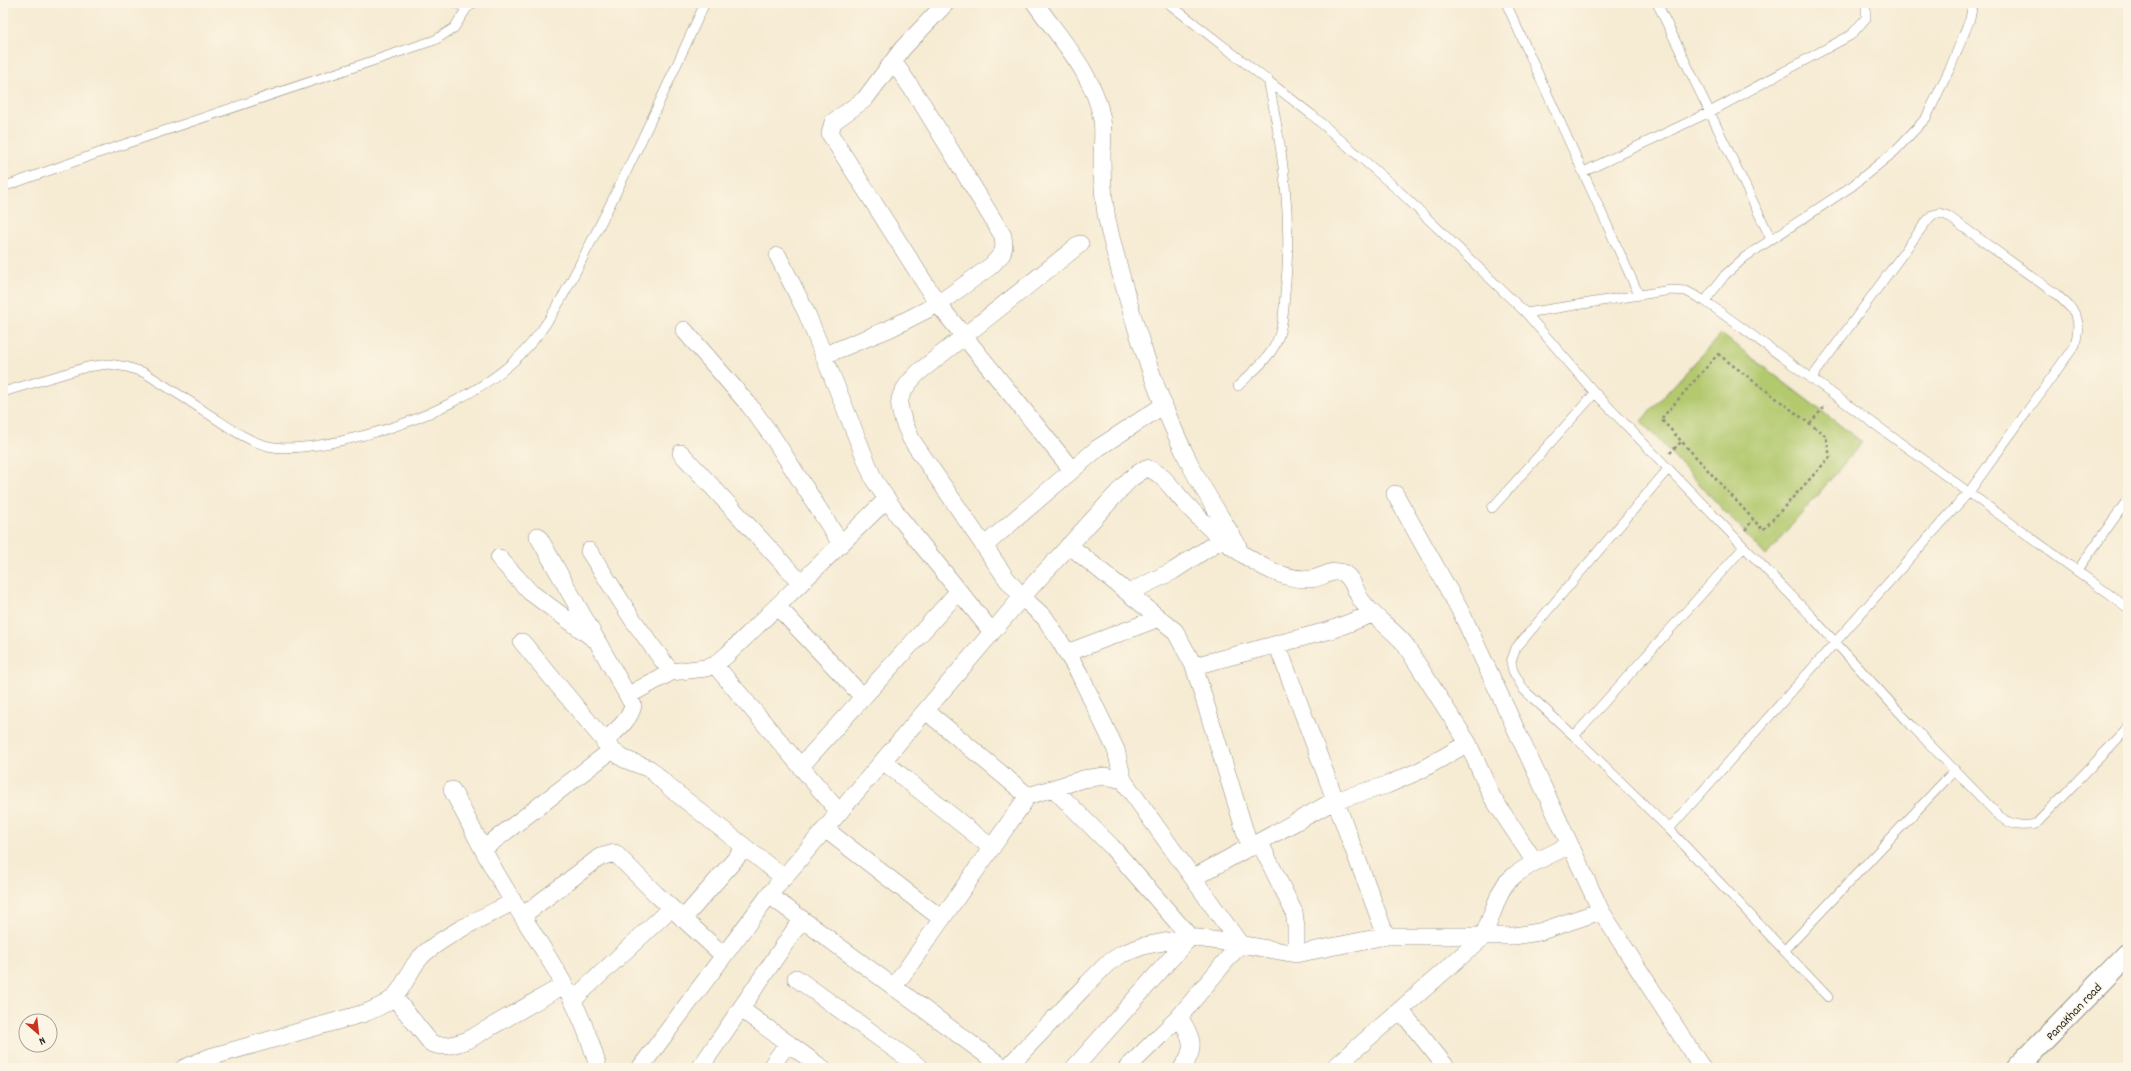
<svg xmlns="http://www.w3.org/2000/svg" width="2131" height="1071" font-family="Dekko,sans-serif">
  <rect width="100%" height="100%" fill="#fcf5e5"/>
  <filter id="ink" filterUnits="userSpaceOnUse"><feTurbulence type="fractalNoise" baseFrequency=".025" numOctaves="2"/><feDisplacementMap in="SourceGraphic" scale="8" xChannelSelector="R" yChannelSelector="G"/><feConvolveMatrix kernelMatrix="1 2 1 2 8 2 1 2 1" color-interpolation-filters="sRGB"/></filter>
  <filter id="wash" filterUnits="userSpaceOnUse"><feTurbulence type="fractalNoise" baseFrequency=".012" numOctaves="4" result="noise"/><feDisplacementMap in="SourceGraphic" scale="16" xChannelSelector="R" yChannelSelector="G"/><feGaussianBlur stdDeviation="0.9" result="paint"/><feColorMatrix in="noise" values="0 0 0 0 0 0 0 0 0 0 0 0 0 0 0 0 0 1.4 0 .05"/><feComposite in="paint" operator="in"/></filter>
  <g filter="url(#wash)">
    <rect width="100%" height="100%" fill="#f6ebd3"/>
    <path fill="#b2c96e" stroke="#6e7a4c" d="M1721 334 1862 442 1766 556 1641 421Z"/>
  </g>
  <g filter="url(#ink)">
    <g fill="none" stroke-linecap="round" stroke-linejoin="round">
      <defs>
        <path id="service" d="M455 3 467 8
          M1168 3 1312 115 1399 191 1505 293 1526 313 1595 393 1812 617 1912 726 1999 816C2012 825 2020 827 2036 824L2128 728
          M1506 3 1639 295
          M1657 3 1771 239
          M1583 172 1710 112 1851 35 1866 18V3
          M3 187 107 150 435 40 454 28 467 8 474 3
          M1705 301 1725 275 1745 257 1852 186 1895 151 1926 118 1951 66 1970 19 1973 3
          M1526 313 1671 290 1686 291 1705 301 2128 608
          M1238 386C1251 373 1268 360 1276 343 1283 328 1284 309 1285 293 1293 218 1283 153 1268 79
          M3 392 87 367 109 364 127 367 145 373C165 386 187 399 207 413 226 425 246 441 268 446 293 452 340 442 365 435 419 422 489 390 526 349 554 319 571 280 590 244 631 165 668 84 705 3
          M1668 469 1516 648 1511 662 1513 671 1524 690 1574 736 1669 829 1828 997
          M1492 508 1595 393
          M2077 571 2128 499
          M1574 736 1744 547
          M1669 829 1969 492 2075 345C2082 316 2077 313 2056 294L1948 216 1940 213 1932 215 1926 222 1811 379
          M1784 951 1955 770"/>
        <path id="minor" d="M946 3 903 48 865 99 833 122 830 134 938 304 1072 470
          M1035 3C1060 39 1095 75 1102 120 1104 132 1102 146 1102 159 1102 185 1104 211 1111 237 1131 316 1155 396 1192 468 1206 495 1223 520 1238 546
          M1080 244 919 372C892 399 897 405 911 439L1006 578 1022 597 1045 618 1061 643 1079 673 1116 750 1123 780
          M778 256 807 314 874 480 900 518 992 632
          M684 330 749 405 774 439 841 544
          M825 355 889 329 938 304 991 266 1002 254 1004 246 1003 236 923 105 893 61
          M681 453 801 583
          M1395 494 1461 612 1601 911 1702 1068
          M538 536 633 705C630 721 615 731 604 742
          M1069 545 1175 631 1194 666 1250 848
          M984 546 1098 448 1164 405
          M589 551 633 620 671 672
          M499 558 530 592 594 639
          M1128 593 1173 571 1222 539
          M777 606 863 697
          M522 642 612 750 624 759 650 769 670 788 784 878
          M1277 644 1386 936
          M1067 653 1159 618
          M715 665 839 812
          M1194 666 1331 630 1372 614
          M629 695 671 672 706 668 715 665 728 654 886 500
          M926 711 1028 796
          M883 761 992 848
          M801 766 959 591
          M1054 789 1111 846 1190 937 1074 1068
          M452 790C468 819 482 850 499 878 535 940 581 997 598 1068
          M825 829 942 919
          M1260 843 1294 912 1296 927V954
          M483 849 612 750
          M1193 878 1334 801 1387 785 1421 770 1468 743
          M769 895 1004 1068
          M522 916 600 857 615 853 656 894 723 955
          M683 919 745 848
          M796 978 921 1068
          M894 987 1028 796 1083 779 1105 776 1123 780 1240 944 1296 954 1386 936H1514L1539 932 1601 911
          M394 997 431 1043C444 1049 455 1044 468 1040L564 985
          M573 1000 671 908
          M741 1009 822 1068
          M1401 1011 1447 1068
          M1179 1017C1192 1036 1197 1048 1182 1068
          M184 1068 210 1057 365 1013C374 1009 386 1005 394 997 407 984 410 965 426 952 452 931 484 917 513 902
          M640 1068 769 895 1022 597 1130 479 1146 468C1163 472 1174 492 1186 504 1198 517 1210 529 1223 540 1247 558 1279 581 1310 579 1320 579 1333 568 1343 573 1353 578 1355 591 1361 600 1373 617 1390 627 1404 643L1468 743 1492 797 1535 862
          M700 1068 802 919
          M770 1068 788 1043
          M1007 1068 1088 983 1108 963 1122 954 1143 946 1190 937 1240 944
          M1127 1068 1179 1017 1240 944
          M1334 1068 1483 937 1500 893 1506 883 1516 874 1535 862 1570 845"/>
        <path id="tertiary" d="M2017 1068 2128 954"/>
      </defs>
      <use href="#service" stroke="#908b7f" stroke-width="10"/>
      <use href="#minor" stroke="#908b7f" stroke-width="18"/>
      <use href="#tertiary" stroke="#908b7f" stroke-width="24"/>
      <path stroke="#908b7f" stroke-width="2.5" stroke-dasharray="3 3" stroke-linecap="butt" d="M1718 354 1826 436 1830 457 1763 530 1661 419Z
        M1810 423 1826 405
        M1670 453 1681 442
        M1745 530 1753 520"/>
      <use href="#service" stroke="#fff" stroke-width="9"/>
      <use href="#minor" stroke="#fff" stroke-width="17"/>
      <use href="#tertiary" stroke="#fff" stroke-width="22"/>
    </g>
  </g>
  <g text-anchor="middle" stroke-width="3" stroke-linejoin="round" paint-order="stroke">
    <g font-size="13" fill="#2b2b2b" stroke="#fcf5e5">
      <text transform="translate(2073 1011) rotate(-46)" y="5">PanaKhan road</text>
    </g>
  </g>
  <rect width="2131" height="1071" fill="none" stroke="#fcf5e5" stroke-width="16"/>
  <g transform="translate(38 1033) rotate(152)"><circle r="19" fill="#fcf5e5" stroke="#a8a49b"/>
  <path d="M0-3L7 15L0 10L-7 15Z" fill="#c8321e"/>
  <text y="-6" font-size="11" font-weight="bold" text-anchor="middle" fill="#2b2b2b">N</text>
  </g>
</svg>
